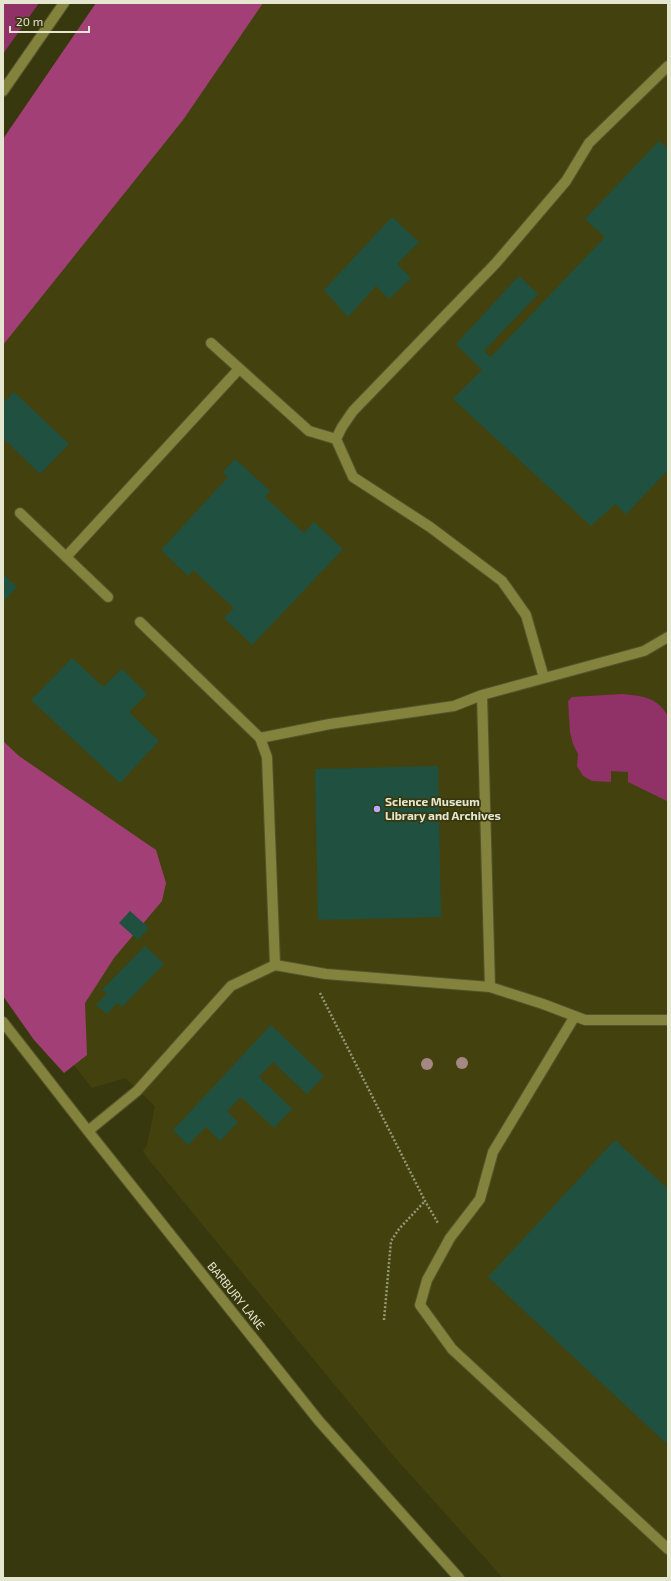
<svg xmlns="http://www.w3.org/2000/svg" width="671" height="1581" font-family="'Exo 2',sans-serif">
  <rect width="100%" height="100%" fill="#38380e"/>
  <path fill="#43420f" d="M96 3H668V1578H503L391 1453 150 1161 143 1151 147 1145 155 1106 125 1078 92 1088 3 973V139Z"/>
  <path fill="#903167" d="M3 3H39L3 54Z
    M622 694C643 696 657 697 668 716L667 801 628 782V772L611 771V782L592 781 583 776 577 766 578 754 573 744 570 732 568 701 572 697Z"/>
  <path fill="#a23f76" d="M96 3H263L183 120 3 345V139Z
    M3 741 19 756 156 850 166 883 162 901 114 958 85 1003 87 1055 64 1073 34 1040 3 996Z"/>
  <path fill="#1f5040" d="M659 141 668 149V470L626 514 615 504 591 526 453 399 482 370 456 344 519 276 538 294 484 351 491 357 605 237 585 219Z
    M392 217 419 242 397 264 411 278 389 299 376 286 348 317 324 290Z
    M14 392 69 444 40 474 3 438V403Z
    M235 459 270 491 265 497 304 533 314 522 343 549 252 645 224 618 234 608 193 570 188 576 161 550 228 477 223 472Z
    M3 574 17 587 3 602Z
    M72 658 103 687 122 669 147 694 129 712 159 741 120 783 31 700Z
    M438 766 441 917 318 920 315 769Z
    M130 911 149 928 138 940 119 923Z
    M145 946 164 964 122 1007 117 1003 107 1014 96 1005 107 994 102 990Z
    M271 1025 324 1076 307 1094 273 1062 259 1077 292 1109 274 1128 241 1097 227 1111 238 1122 220 1141 206 1127 188 1145 173 1130Z
    M615 1140 668 1189V1445L488 1277Z"/>
  <g fill="none" stroke-linecap="round" stroke-linejoin="round">
    <defs>
      <path id="minor" d="M3 91 64 3
        M211 343 309 431 336 439
        M20 513 108 597
        M66 557 239 369
        M140 622 260 738 267 757 275 965
        M544 678 526 615 502 581 430 527 353 477 336 439 342 427 353 411 496 263 566 181 589 143 668 66
        M482 695 490 987
        M260 738 330 724 454 706 482 695 644 651 668 637
        M575 1016 493 1152 480 1199 450 1238 427 1280 420 1305 452 1349 668 1549
        M3 1022 88 1131 319 1421 459 1578
        M88 1131 137 1091 231 986 275 965 326 974 490 987 543 1004 585 1020H668"/>
    </defs>
    <use href="#minor" stroke="#54542d" stroke-width="12"/>
    <path stroke="#979778" stroke-width="2.5" stroke-dasharray="2 2" stroke-linecap="butt" d="M320 993 425 1201 438 1223
      M384 1320 391 1241 399 1229 425 1201"/>
    <use href="#minor" stroke="#83833d" stroke-width="10"/>
  </g>
  <g fill="#a58783">
    <circle cx="462" cy="1063" r="6"/>
    <circle cx="427" cy="1064" r="6"/>
  </g>
  <circle fill="#b4acf9" stroke="#38380e" stroke-width="1.5" cx="377" cy="809" r="4"/>
  <g text-anchor="middle" stroke-width="3.5" stroke-linejoin="round" paint-order="stroke">
    <g font-size="12" font-weight="bold" fill="#e5e6d0" stroke="#38380e" text-anchor="start">
      <text x="385" y="806">Science Museum<tspan x="385" dy="14">Library and Archives</tspan></text>
    </g>
    <g font-size="12" fill="#e5e6d0" stroke="#38380e">
      <text transform="translate(236 1296) rotate(51)" y="4">BARBURY LANE</text>
    </g>
  </g>
  <rect width="671" height="1581" fill="none" stroke="#e5e6d0" stroke-width="8"/>
  <path d="M10 26v6h79v-6" fill="none" stroke="#e5e6d0" stroke-width="2"/>
  <text x="16" y="26" font-size="12" fill="#e5e6d0" stroke="#38380e" stroke-width="3" paint-order="stroke">20 m</text>
</svg>
